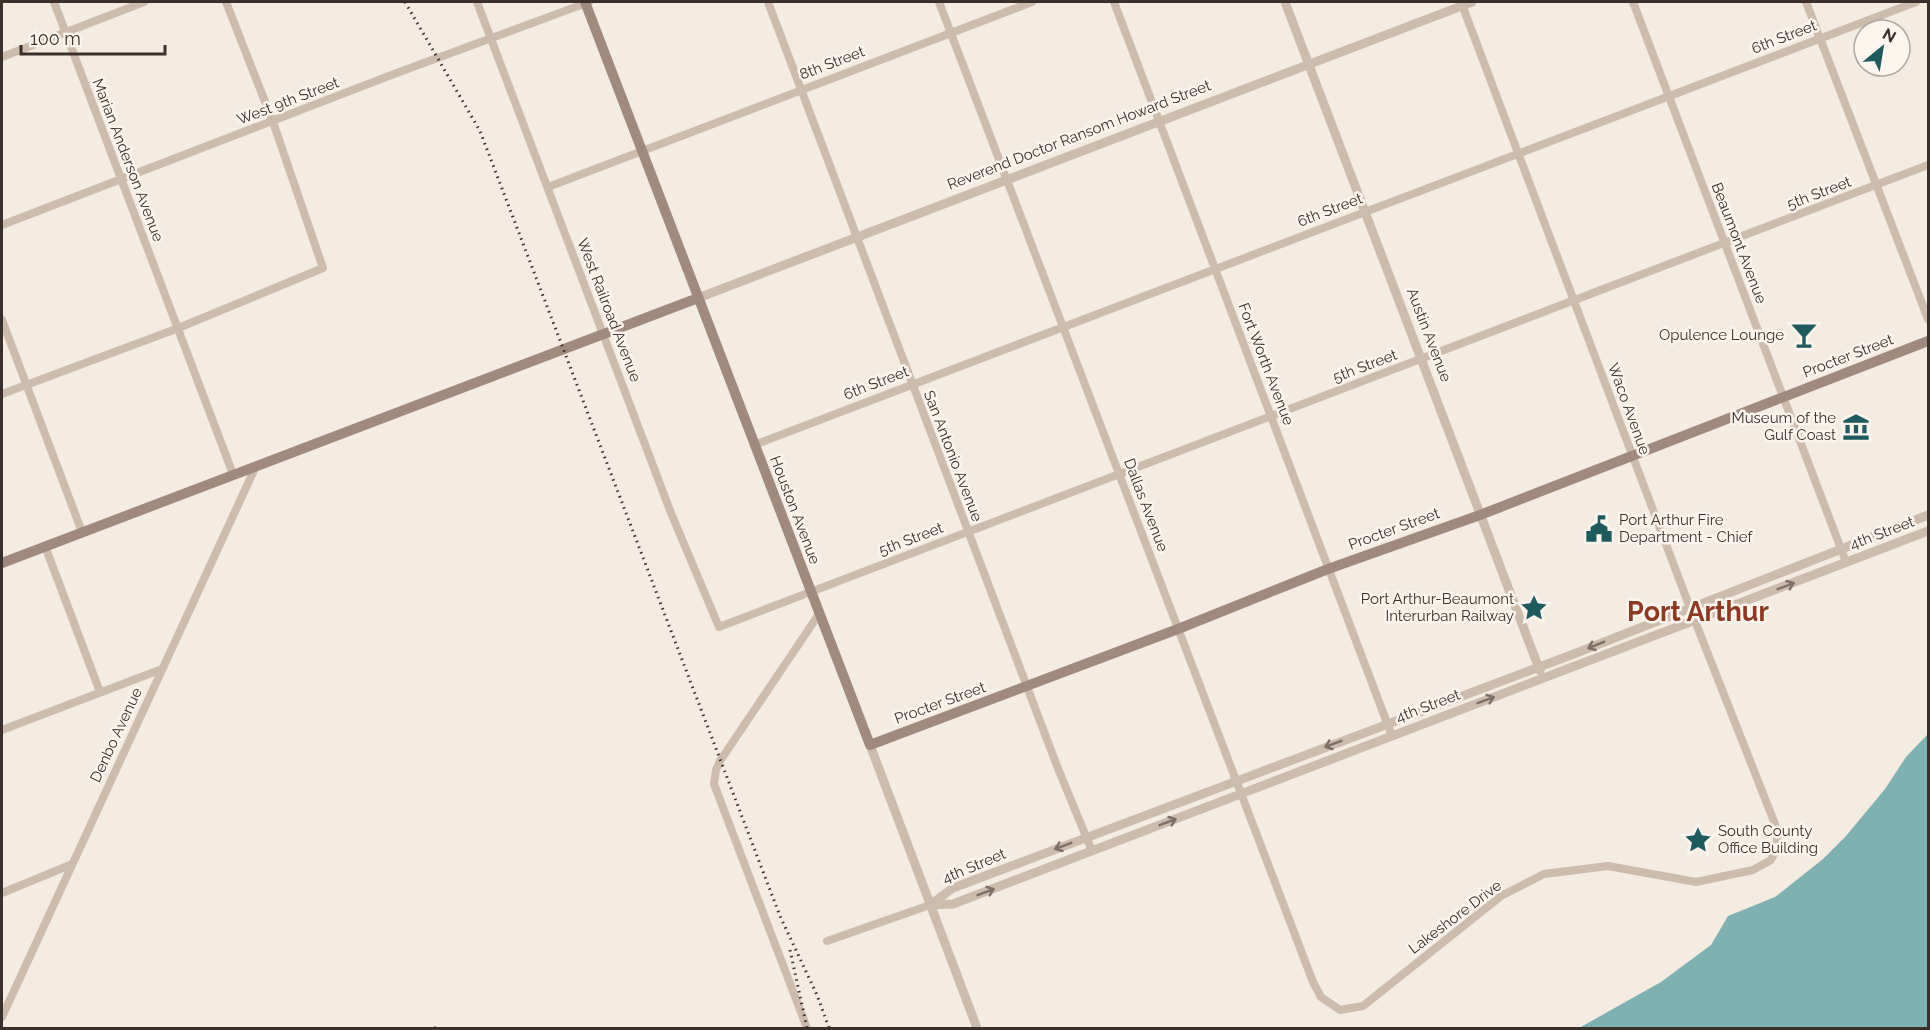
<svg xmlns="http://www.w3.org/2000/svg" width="1930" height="1030" font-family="Raleway,sans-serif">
  <rect width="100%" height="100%" fill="#f4ebe1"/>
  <path fill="#7fb0b2" d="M1928 734V1028H1579L1661 982 1711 945 1728 916 1775 897 1823 859 1846 836 1885 789 1906 757Z"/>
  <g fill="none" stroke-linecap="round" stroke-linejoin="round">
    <path stroke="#cdbbac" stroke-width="8" d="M54 2 233 474
      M477 2 671 513 719 627 1928 165
      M768 2 1057 766 1092 851
      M939 2 1313 982 1321 997 1340 1010 1363 1006 1501 896 1544 874 1608 866 1696 882 1753 870 1771 860 1778 845 1775 824 1695 621 1461 2
      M1114 2 1392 736
      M1633 2 1846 562
      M1806 2 1928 319
      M2 57 144 2
      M548 187 1032 2
      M2 225 394 74 589 2
      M2 320 82 532
      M2 394 176 329 323 268 273 122 226 2
      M754 445 1916 2
      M45 546 100 692
      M2 730 162 669
      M2 893 70 865
      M827 941 930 905
      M2 1017 256 466
      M807 1028 714 784 716 770 720 761 819 614"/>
    <path stroke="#cdbbac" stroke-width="9" d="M1285 2 1540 671
      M698 298 1472 2
      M870 745 977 1028
      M930 905 953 888 1571 655 1928 515
      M930 905 953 904 1928 531"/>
    <path stroke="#a18a7d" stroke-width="10" d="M585 2 870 745 1178 629 1328 569 1480 515 1928 341
      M2 563 698 298"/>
    <path stroke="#3b302b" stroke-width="3" stroke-dasharray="1.5 4.5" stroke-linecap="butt" d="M405 2 480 131 780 916 817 995 829 1028
      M790 950 807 1028
      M435 1028 436 1027"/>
  </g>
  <defs><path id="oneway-shaft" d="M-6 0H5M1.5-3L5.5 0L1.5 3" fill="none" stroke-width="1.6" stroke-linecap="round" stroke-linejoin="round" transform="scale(1.5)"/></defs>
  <g stroke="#7d6f65">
    <use href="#oneway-shaft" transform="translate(1786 586) rotate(-21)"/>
    <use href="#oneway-shaft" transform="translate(1596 645) rotate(158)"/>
    <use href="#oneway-shaft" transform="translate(1486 700) rotate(-20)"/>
    <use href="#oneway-shaft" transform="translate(1333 744) rotate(159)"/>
    <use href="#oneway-shaft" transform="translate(1168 822) rotate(-21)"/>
    <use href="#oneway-shaft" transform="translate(1063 846) rotate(159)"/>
    <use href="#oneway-shaft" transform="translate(986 892) rotate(-21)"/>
  </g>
  <defs>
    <symbol id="bar-bare" viewBox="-9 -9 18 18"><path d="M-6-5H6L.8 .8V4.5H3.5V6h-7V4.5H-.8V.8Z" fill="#1f5a5e" stroke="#fbf5ee" stroke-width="2.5" paint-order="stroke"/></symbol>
    <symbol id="museum-bare" viewBox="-9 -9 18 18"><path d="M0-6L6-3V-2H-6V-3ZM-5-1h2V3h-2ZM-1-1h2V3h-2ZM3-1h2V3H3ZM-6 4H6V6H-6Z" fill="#1f5a5e" stroke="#fbf5ee" stroke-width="2.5" paint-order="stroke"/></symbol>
    <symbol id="civic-bare" viewBox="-9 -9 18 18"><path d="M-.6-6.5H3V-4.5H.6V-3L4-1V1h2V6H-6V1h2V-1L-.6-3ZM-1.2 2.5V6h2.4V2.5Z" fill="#1f5a5e" stroke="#fbf5ee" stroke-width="2.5" paint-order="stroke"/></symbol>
    <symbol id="sight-bare" viewBox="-9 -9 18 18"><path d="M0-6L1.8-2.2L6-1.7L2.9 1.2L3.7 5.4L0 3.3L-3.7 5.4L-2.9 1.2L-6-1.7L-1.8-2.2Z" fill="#1f5a5e" stroke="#fbf5ee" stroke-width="2.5" paint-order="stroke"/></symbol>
  </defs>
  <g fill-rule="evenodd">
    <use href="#bar-bare" x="1785" y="316" width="38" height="38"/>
    <use href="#museum-bare" x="1837" y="408" width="38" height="38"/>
    <use href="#civic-bare" x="1580" y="510" width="38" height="38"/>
    <use href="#sight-bare" x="1515" y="589" width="38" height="38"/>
    <use href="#sight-bare" x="1679" y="821" width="38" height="38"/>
  </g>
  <g text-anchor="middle" stroke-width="5" stroke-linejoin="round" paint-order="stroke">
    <g font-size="15" fill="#3b302b" stroke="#fbf5ee">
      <text transform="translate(1784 37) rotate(-21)" y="5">6th Street</text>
      <text transform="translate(832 63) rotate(-21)" y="5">8th Street</text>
      <text transform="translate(288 101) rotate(-21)" y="5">West 9th Street</text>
      <text transform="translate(1079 135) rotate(-21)" y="5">Reverend Doctor Ransom Howard Street</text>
      <text transform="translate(128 160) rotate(69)" y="5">Marian Anderson Avenue</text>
      <text transform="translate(1819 193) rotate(-21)" y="5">5th Street</text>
      <text transform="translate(1330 210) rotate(-21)" y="5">6th Street</text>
      <text transform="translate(1739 243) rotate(69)" y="5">Beaumont Avenue</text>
      <text transform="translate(609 310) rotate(69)" y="5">West Railroad Avenue</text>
      <text transform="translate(1429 335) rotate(69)" y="5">Austin Avenue</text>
      <text transform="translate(1848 356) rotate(-21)" y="5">Procter Street</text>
      <text transform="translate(1266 364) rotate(69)" y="5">Fort Worth Avenue</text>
      <text transform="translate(1365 366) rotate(-21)" y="5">5th Street</text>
      <text transform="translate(876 383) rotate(-21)" y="5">6th Street</text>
      <text transform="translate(1629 409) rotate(70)" y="5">Waco Avenue</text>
      <text transform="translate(953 456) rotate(69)" y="5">San Antonio Avenue</text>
      <text transform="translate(1146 505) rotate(69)" y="5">Dallas Avenue</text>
      <text transform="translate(795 510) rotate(69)" y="5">Houston Avenue</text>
      <text transform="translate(1394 529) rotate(-20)" y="5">Procter Street</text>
      <text transform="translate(1882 533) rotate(-21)" y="5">4th Street</text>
      <text transform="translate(911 539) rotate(-21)" y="5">5th Street</text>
      <text transform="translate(940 703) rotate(-20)" y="5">Procter Street</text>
      <text transform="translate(1428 706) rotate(-21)" y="5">4th Street</text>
      <text transform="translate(116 735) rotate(-65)" y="5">Denbo Avenue</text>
      <text transform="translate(974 866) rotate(-23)" y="5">4th Street</text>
      <text transform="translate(1455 917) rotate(-37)" y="5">Lakeshore Drive</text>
    </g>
    <g font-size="15" fill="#3b302b" stroke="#fbf5ee" text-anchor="end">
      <text x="1784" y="340">Opulence Lounge</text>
      <text x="1836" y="423">Museum of the<tspan x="1836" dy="17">Gulf Coast</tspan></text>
      <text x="1619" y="525" text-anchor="start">Port Arthur Fire<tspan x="1619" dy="17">Department - Chief</tspan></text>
      <text x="1514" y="604">Port Arthur-Beaumont<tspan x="1514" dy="17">Interurban Railway</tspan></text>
      <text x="1718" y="836" text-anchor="start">South County<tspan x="1718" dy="17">Office Building</tspan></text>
    </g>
    <g font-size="27" font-weight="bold" fill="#8c3b22" stroke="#fbf5ee">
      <text x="1698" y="621">Port Arthur</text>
    </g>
  </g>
  <rect width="1930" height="1030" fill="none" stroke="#3b302b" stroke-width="6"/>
  <g transform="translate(1882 48) rotate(30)"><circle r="28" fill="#fbf5ee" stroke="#aea6a0" stroke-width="1.5"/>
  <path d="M0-4.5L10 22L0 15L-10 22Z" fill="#1f5a5e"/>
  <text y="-9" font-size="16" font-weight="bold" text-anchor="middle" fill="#3b302b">N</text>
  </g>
  <path d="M21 45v9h144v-9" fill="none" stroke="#3b302b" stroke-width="3"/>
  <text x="30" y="45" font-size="18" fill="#3b302b" stroke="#fbf5ee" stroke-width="4.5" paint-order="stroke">100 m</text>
</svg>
